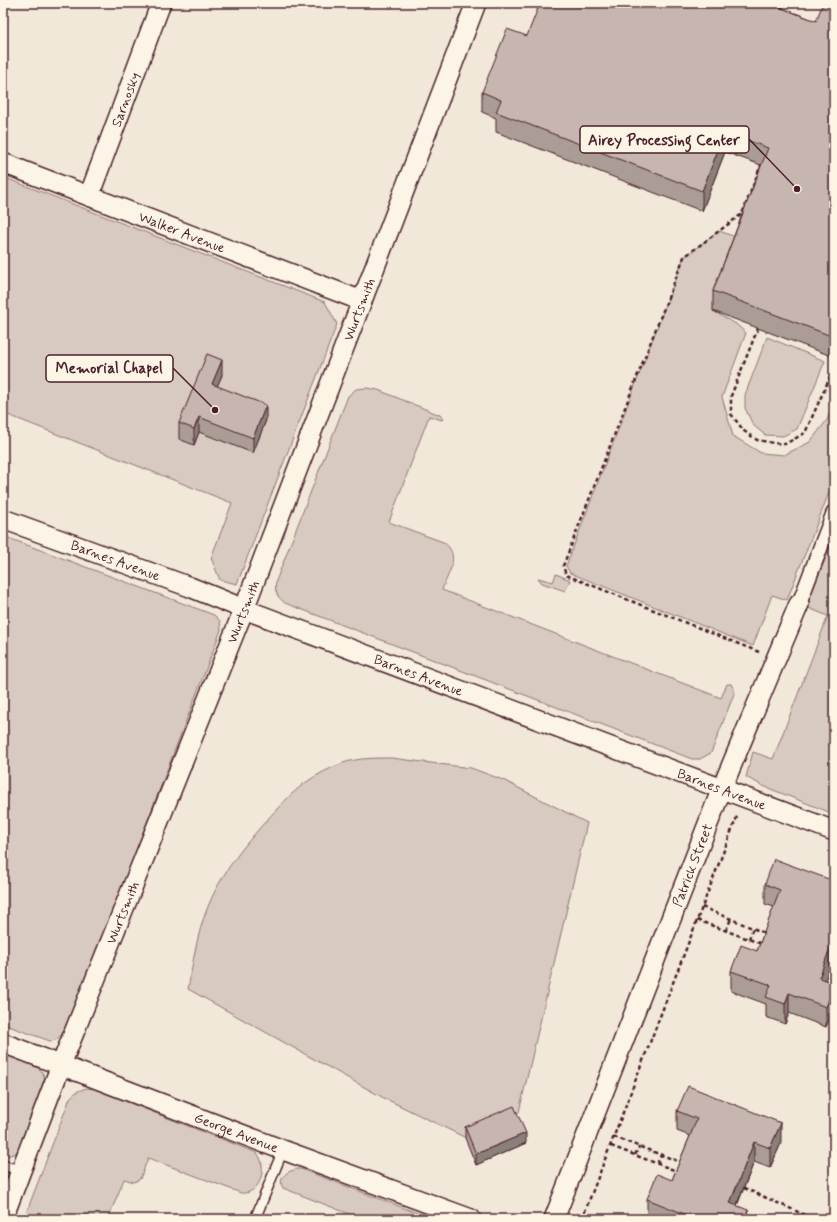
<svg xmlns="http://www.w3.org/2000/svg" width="837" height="1222" font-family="Mynerve,sans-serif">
  <rect width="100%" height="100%" fill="#f1e8da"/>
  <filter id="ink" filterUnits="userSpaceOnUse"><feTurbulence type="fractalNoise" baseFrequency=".025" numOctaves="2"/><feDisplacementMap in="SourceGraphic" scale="8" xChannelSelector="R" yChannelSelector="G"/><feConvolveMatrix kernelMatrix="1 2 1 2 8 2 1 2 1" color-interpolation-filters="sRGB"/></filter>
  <g filter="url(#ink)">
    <path fill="#d8cac0" stroke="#917476" d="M3 177 325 302 337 324 237 584 220 580 211 558 232 503 3 413Z
      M719 231 741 239 713 311 736 324 746 333 722 397 733 436 761 453 784 455 810 442 827 420 834 400V480L787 600 772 595 753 646 570 573 566 566 684 257Z
      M767 337 825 361 797 429 783 436 765 435 753 425 745 408V395Z
      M367 388 378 390 440 415 443 419 442 420 429 416 389 522 443 542C462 555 448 573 442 590L721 698 727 684H731L734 690V694L711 753 700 759H692L285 603C277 597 274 591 276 581L348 396 356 389Z
      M3 536 214 615 220 621 221 630 67 1030 56 1040 50 1041 3 1024Z
      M834 537V814L763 786 746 777 753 752 773 759 828 616 806 607Z
      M556 574 570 580 565 591 542 583 538 578 553 582Z
      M391 758 471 768 503 780 587 823 519 1112 464 1137 382 1097 188 989C193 962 197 934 207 909 220 875 242 848 266 821 278 808 290 794 305 783 316 775 330 768 343 763 358 758 375 758 391 758Z
      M3 1053C14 1057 41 1064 44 1076 45 1079 45 1083 45 1086L21 1148C15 1154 11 1157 3 1154Z
      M87 1088 94 1089 257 1153C268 1166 261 1195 241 1193L148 1158 140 1179 134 1182 124 1179 108 1219H24L70 1098C75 1092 79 1090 87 1088Z
      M297 1169H301L433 1219H362L283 1188C277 1177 288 1171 297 1169Z"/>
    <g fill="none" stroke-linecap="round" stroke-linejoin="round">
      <defs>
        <path id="service" d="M3 1165 21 1171
          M255 1219 283 1150"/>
        <path id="pedestrian" d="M799 604 834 512"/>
        <g id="minor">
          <path id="s1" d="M3 163 362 301"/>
          <path id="s2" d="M89 196 161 3"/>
          <path id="s3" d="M3 519 190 587 244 609 834 831"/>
          <path id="s4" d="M3 1043 283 1150 471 1219"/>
          <path id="s5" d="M3 1218 61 1065 244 609 476 3"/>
          <path id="s6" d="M554 1219 722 788 799 604"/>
        </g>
      </defs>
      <use href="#service" stroke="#4a1f2b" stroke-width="12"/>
      <use href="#pedestrian" stroke="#4a1f2b" stroke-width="17"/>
      <use href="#minor" stroke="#4a1f2b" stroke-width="22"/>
      <path stroke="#4a1f2b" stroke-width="2.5" stroke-dasharray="4 3" stroke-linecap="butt" d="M758 328 731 396V414L744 431 757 440 773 443 785 444 805 433 834 368
        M759 652 566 575 563 566 684 257 742 214 761 165
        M702 907 767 934
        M697 920 762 944
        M726 930 731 919
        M749 939 753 928
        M614 1137 683 1163
        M611 1146 679 1172
        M635 1155 639 1147
        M657 1164 661 1155
        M744 1188 814 1219
        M582 1219 738 814"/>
      <use href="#service" stroke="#fcf5e5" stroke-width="9"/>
      <use href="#pedestrian" stroke="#fcf5e5" stroke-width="14"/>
      <use href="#minor" stroke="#fcf5e5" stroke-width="19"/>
    </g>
    <path fill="#ab9d96" stroke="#4a1f2b" d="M783 3 782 8 816 21 834 3V357L713 311V291L761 165 725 152 702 211 496 132V118L482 112V92L527 36Z
      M222 375 217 386 266 420 253 453 199 432 194 445 179 439V423Z
      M834 881V956L825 980 834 983V1007L826 1027 789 1013 785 1024 766 1017V1004L731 991V971L757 951 774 907 765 904V884Z
      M677 1111 781 1143 770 1168 754 1162 737 1206 748 1219H647V1199L672 1180 690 1136 677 1131Z
      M465 1127 526 1143 476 1165 465 1138Z"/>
    <path fill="#8b7f7a" stroke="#4a1f2b" d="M777 3H783V7L776 26V6Z
      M725 132V152L702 211V191Z
      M222 360V375L212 399V384Z
      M266 405V420L253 453V438Z
      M199 417V432L194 445V429Z
      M834 937V956L819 998V978Z
      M834 987V1007L826 1027V1007Z
      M789 993V1013L785 1024V1004Z
      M781 1123V1143L770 1168V1148Z
      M526 1133V1143L476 1165V1154Z
      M754 1142V1162L731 1219 730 1203Z
      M748 1210V1219H744Z"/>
    <path fill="#c7b6af" stroke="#4a1f2b" d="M540 3H777L776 6 816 21 823 3H834V337L713 291 768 148 725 132 702 191 496 112 501 100 482 92 507 29 527 36Z
      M207 354 222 360 212 384 266 405 253 438 199 417 194 429 179 423Z
      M774 859 834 881V937L819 978 834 983V987L826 1007 789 993 785 1004 766 997 771 985 731 971 741 945 757 951 780 890 765 884Z
      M688 1086 781 1123 770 1148 754 1142 730 1203 748 1210 744 1219H697L647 1199 657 1174 672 1180 697 1119 677 1111Z
      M514 1106 526 1133 476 1154 465 1127Z"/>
  </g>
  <g text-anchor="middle" stroke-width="3" stroke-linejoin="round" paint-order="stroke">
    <g font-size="14" fill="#4a1f2b" stroke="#fcf5e5">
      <text dy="5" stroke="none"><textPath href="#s2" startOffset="103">Sarnosky</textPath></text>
      <text dy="5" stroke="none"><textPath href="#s1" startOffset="192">Walker Avenue</textPath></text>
      <text dy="5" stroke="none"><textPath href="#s5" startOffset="976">Wurtsmith</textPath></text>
      <text dy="5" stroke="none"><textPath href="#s3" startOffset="120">Barnes Avenue</textPath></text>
      <text dy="5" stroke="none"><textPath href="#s5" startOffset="652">Wurtsmith</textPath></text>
      <text dy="5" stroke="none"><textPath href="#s3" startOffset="444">Barnes Avenue</textPath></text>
      <text dy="5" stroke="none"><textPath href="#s3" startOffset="768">Barnes Avenue</textPath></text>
      <text dy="5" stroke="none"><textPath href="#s6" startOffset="380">Patrick Street</textPath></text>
      <text dy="5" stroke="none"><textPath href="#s5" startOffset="328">Wurtsmith</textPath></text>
      <text dy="5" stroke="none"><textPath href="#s4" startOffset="250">George Avenue</textPath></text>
    </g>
  </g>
  <path fill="none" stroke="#4a1f2b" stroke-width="1.5" d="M797 189L749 139M215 410L173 368"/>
  <g fill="#4a1f2b" stroke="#fcf5e5" stroke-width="1.5">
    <circle cx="797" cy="189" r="4"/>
    <circle cx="215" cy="410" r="4"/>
  </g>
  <g fill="#fcf5e5" stroke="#4a1f2b" stroke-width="1.5">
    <rect x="580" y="126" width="169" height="27" rx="4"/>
    <rect x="46" y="355" width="127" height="27" rx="4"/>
  </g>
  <g font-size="15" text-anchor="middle" font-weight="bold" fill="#4a1f2b">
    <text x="664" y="145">Airey Processing Center</text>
    <text x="109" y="373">Memorial Chapel</text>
  </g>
  <rect width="837" height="1222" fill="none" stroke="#fcf5e5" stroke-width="16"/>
  <rect x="8" y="8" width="821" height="1206" fill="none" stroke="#4a1f2b" stroke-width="1.5" filter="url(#ink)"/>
</svg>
